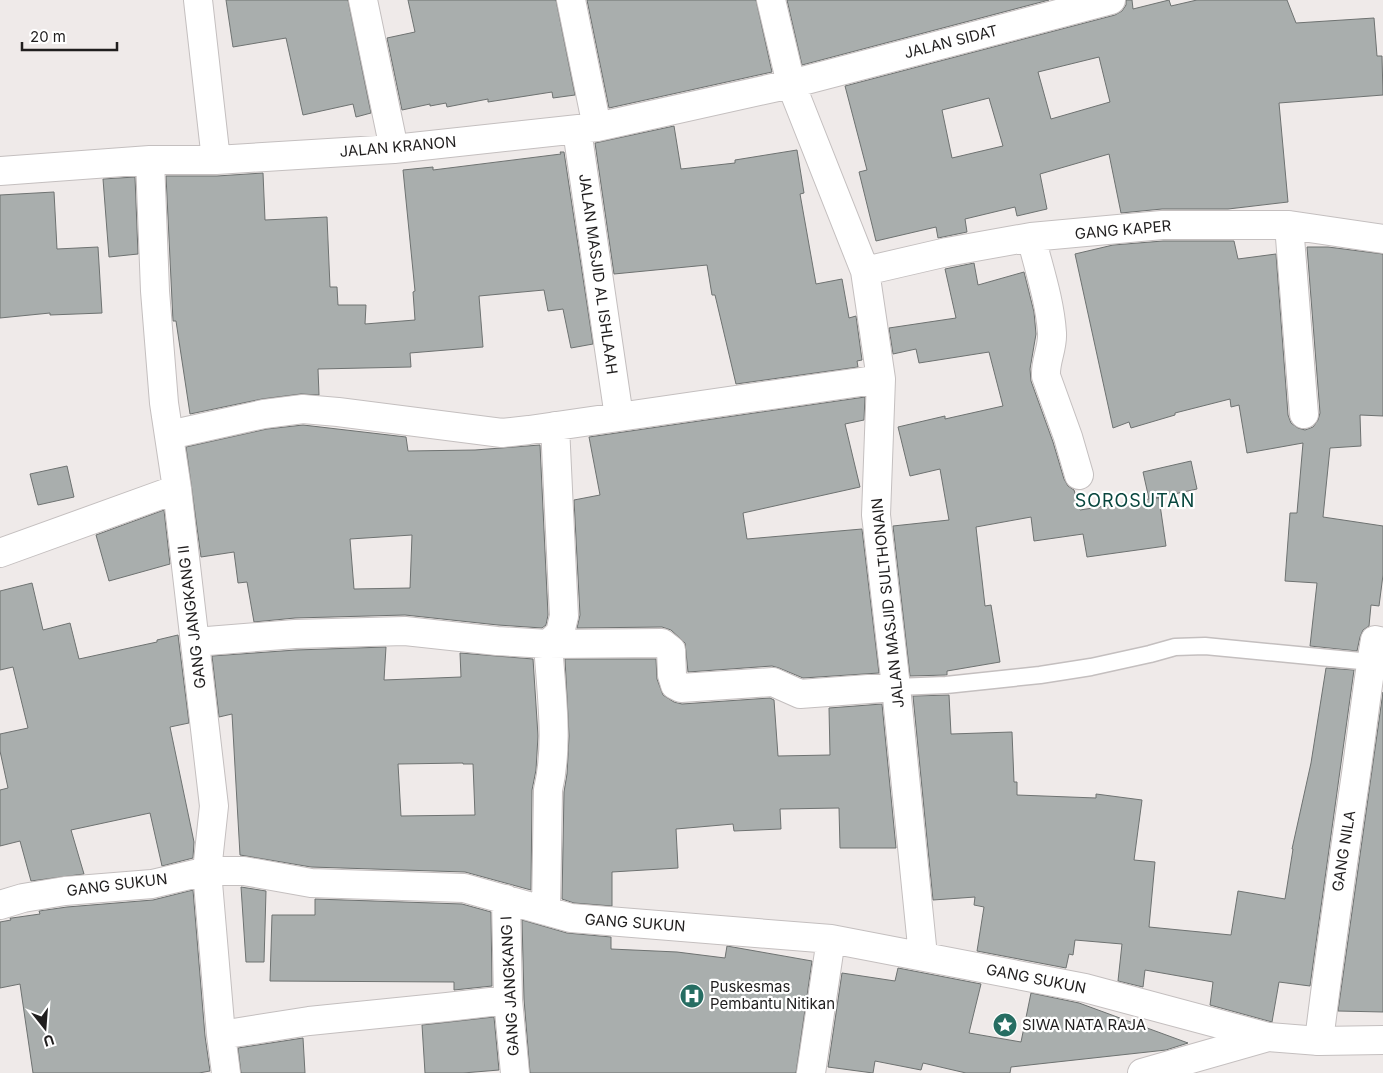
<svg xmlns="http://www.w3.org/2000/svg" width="1383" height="1073" font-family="Inter,sans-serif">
  <rect width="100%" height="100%" fill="#efeae9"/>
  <path fill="#a9aead" stroke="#6e7271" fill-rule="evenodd" d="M226 0H348L371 113 356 117 353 104 303 115 286 38 233 47Z
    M408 0H556L575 95 553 98 552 92 488 102V99L447 107 446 103 430 106V104L402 110 387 38 415 32Z
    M587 0H756L772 72 609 108Z
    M787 0H1049L802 65Z
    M1126 0H1132L1133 9 1169 0 1171 6 1197 0H1287L1296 23 1374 18 1377 56H1382L1383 95 1279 103 1288 202 1228 209H1162L1121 213 1109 154 1040 174 1047 209 1017 216 1015 207 965 219 967 232 938 238 936 227 876 241 859 172 867 170 845 86 1115 15 1122 11 1126 5ZM1099 57 1110 102 1051 119 1038 72ZM989 98 1003 146 952 158 942 110Z
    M674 126 681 169 735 163V160L797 150 804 193 800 194 816 284 842 279 849 318 856 316 862 360 857 361 858 367 736 384 715 295H712L707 265 614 274 595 143Z
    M560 152H564L593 344 571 348 563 309 548 311 544 290 479 296 483 347 410 353 411 367 318 369 319 395 301 394 262 399 190 414 176 321H173L166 176H217L263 173 265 220 327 217 330 287H337L338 305H366L365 324 415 320 413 292 415 291 403 170 433 167V170L561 154Z
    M135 177 138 254 109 257 103 179Z
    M54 192 57 249 98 247 102 313 50 315V313L0 318V195Z
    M1163 241H1234L1238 259 1276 254 1288 415 1291 423 1298 428 1305 430 1313 427 1318 420 1320 413 1307 247H1328L1383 254V416L1360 415 1361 446 1330 448 1323 517 1383 526V575L1379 606 1371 605 1369 626 1363 630 1360 637 1357 651 1310 646 1317 583 1285 581 1290 513H1297L1303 443 1247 453 1239 405 1231 407 1230 399 1175 413V415L1131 428 1129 422 1113 428 1075 254 1113 245Z
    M974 263 978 285 1024 272 1034 312 1036 334 1030 369 1031 381 1053 442 1064 479 1068 486 1074 490 1080 510 1149 499 1143 472 1191 461 1197 489 1156 498H1159L1166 546 1087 557 1083 534 1034 541 1031 517 976 527 985 606 991 605 1000 662 947 671V675L910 676 893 526 949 520 940 469 910 476 898 427 945 416V419L1003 406 989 352 919 363 916 349 893 354 889 328 956 318 945 269Z
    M865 397 864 420 845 424 860 487 743 513 747 539 862 529 879 673 803 678 779 668 772 666 688 672 685 643 671 630 662 627 577 628 580 615 574 500 600 495 589 437Z
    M303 425 406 437 408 451 475 450 540 445 548 615 546 625 542 628 498 625 405 615 295 618 254 622 247 582 238 583 234 552 201 557 186 447 267 429ZM412 535 410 588 354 589 350 539Z
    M67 466 74 497 38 505 30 474Z
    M164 510 170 564 109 581 96 535Z
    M32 583 43 630 70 623 79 659 157 642V640L178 635 189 723 170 727 194 842 193 858 162 866 150 813 71 830 84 874 31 881 20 841 0 846V790L8 788 0 751V734L28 728 13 667 0 670V591Z
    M386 647 384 680 461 677 460 653 533 659 538 736 536 770 532 790 531 890 465 872 311 867 240 855 232 714 219 717 212 656 296 650ZM463 763V764H473L475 815 401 816 398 764Z
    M565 659H656L657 679 663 695 674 702 682 704 770 698 774 700 778 756 830 755 829 708 882 704 896 848H840L839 808 780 809 781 829 734 831 733 824 676 829 678 868 612 872V906L574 903 562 899 564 792 567 774 569 736Z
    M1326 668 1354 670 1310 986 1279 982 1272 1022 1210 1005 1213 982 1145 970 1143 987 1118 981 1122 944 1075 940 1073 955 1069 954 1066 968 977 951 984 907 974 905 975 897 933 900 913 696 949 695 951 734 1012 732 1014 782H1017V795L1096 798V794L1142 800 1134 860 1155 862 1149 927 1231 935 1238 891 1285 899 1293 849H1292L1311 763Z
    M1383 692V1012L1338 1011 1351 919Z
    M241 887 266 891 264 962H246Z
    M193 890 205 1036 210 1071 199 1073H33L20 984 0 988V922L11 920 10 918H12L40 914 39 911 67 907 153 900Z
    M315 899 462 904 491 912 492 986 454 990V982L270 981 272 915H315Z
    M522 920 567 933 611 937V949L677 952 725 958 727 946 812 961 796 1073H530L524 999Z
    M898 968 981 984 969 1033 1021 1042 1031 993 1079 1003 1188 1043 1166 1050 1011 1067 1010 1073H966L923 1063 921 1070 875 1061 873 1073 828 1067 842 973 895 981Z
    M494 1017 499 1070 463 1073H425L422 1025Z
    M303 1038 305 1073H241L238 1048Z"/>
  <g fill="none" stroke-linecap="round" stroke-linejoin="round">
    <defs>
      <path id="lane" d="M896 687 946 685 1040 675 1091 667 1150 654 1175 647 1205 646 1371 662"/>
      <path id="street" d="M198 0 216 160
        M363 0 394 149
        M571 0 597 127
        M771 0 791 84 865 271 881 379 876 515 896 687 923 956
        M577 130 619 417
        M150 160 155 291 164 403 177 489 214 806 207 871 221 1035 226 1073
        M0 171 150 160H216L394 149 597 127 791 84 1111 0
        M1289 225 1304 414
        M1031 237C1039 269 1050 301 1052 333 1053 348 1045 361 1046 376L1068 437 1079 475
        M865 271 947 252 1031 237 1162 225H1289L1383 239
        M169 435 264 414 303 409 338 412 502 433 529 430 881 379
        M0 553 177 489
        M195 642 295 634 405 631 497 641 548 644 560 633 564 616 555 426
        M506 899 508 1000 515 1073
        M0 905 23 898 65 891 152 884 207 871H244L311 883 464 888 571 918 831 939 1085 988 1268 1037
        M546 911 548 790C559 744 551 691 548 644L662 643 671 650 672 675 675 685 681 688 773 682 800 694 896 687
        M221 1035 309 1021 447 1007 508 1000
        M1319 1041C1329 958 1341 876 1353 794 1361 743 1366 691 1375 640L1383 642
        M811 1073 831 939"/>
      <path id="secondary" d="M1142 1073 1268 1037 1319 1041 1383 1040"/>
    </defs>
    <use href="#lane" stroke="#c4bfbf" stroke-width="19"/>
    <use href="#street" stroke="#c4bfbf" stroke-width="30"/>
    <use href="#secondary" stroke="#c4bfbf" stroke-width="30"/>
    <use href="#lane" stroke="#fff" stroke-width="16"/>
    <use href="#street" stroke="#fff" stroke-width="28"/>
    <use href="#secondary" stroke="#fff" stroke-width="28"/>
  </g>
  <defs>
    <symbol id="hospital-disc" viewBox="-11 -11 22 22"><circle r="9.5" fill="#266d62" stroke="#fff"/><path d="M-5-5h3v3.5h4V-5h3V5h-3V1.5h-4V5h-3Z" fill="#fff"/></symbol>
    <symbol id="sight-disc" viewBox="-11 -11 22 22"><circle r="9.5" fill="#266d62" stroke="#fff"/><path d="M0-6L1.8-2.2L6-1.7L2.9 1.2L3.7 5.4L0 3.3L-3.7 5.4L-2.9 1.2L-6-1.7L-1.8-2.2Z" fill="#fff"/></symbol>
  </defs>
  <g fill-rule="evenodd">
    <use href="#hospital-disc" x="678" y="982" width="28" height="28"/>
    <use href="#sight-disc" x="991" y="1011" width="28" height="28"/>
  </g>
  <g text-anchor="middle" stroke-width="4.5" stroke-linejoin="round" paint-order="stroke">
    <g font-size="15" fill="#201e1e" stroke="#fff">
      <text transform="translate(951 42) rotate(-14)" y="5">JALAN SIDAT</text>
      <text transform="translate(398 147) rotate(-5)" y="5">JALAN KRANON</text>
      <text transform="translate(1123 230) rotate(-5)" y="5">GANG KAPER</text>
      <text transform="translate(598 274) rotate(82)" y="5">JALAN MASJID AL ISHLAAH</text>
      <text transform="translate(888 603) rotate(-96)" y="5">JALAN MASJID SULTHONAIN</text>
      <text transform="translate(192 617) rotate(-97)" y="5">GANG JANGKANG II</text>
      <text transform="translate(1344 851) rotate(-81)" y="5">GANG NILA</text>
      <text transform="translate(117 885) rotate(-7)" y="5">GANG SUKUN</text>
      <text transform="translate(635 923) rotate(4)" y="5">GANG SUKUN</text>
      <text transform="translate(1036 979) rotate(11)" y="5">GANG SUKUN</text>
      <text transform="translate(510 986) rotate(-93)" y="5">GANG JANGKANG I</text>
    </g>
    <g font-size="15" fill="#201e1e" stroke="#fff" text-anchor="start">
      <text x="710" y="992">Puskesmas<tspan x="710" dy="17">Pembantu Nitikan</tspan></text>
      <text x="1022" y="1030">SIWA NATA RAJA</text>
    </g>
    <g font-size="18" letter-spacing="1" fill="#08463e" stroke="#fff">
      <text x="1135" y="507">SOROSUTAN</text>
    </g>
  </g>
  <g transform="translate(45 1028) rotate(163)" stroke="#ffffff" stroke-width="4" paint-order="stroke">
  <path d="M0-4L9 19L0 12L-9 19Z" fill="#201e1e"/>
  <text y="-8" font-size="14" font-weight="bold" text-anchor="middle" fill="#201e1e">U</text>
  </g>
  <path d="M22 42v8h95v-8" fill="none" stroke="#201e1e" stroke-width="2.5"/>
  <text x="30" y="42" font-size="15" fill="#201e1e" stroke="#ffffff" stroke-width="4" paint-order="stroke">20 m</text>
</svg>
